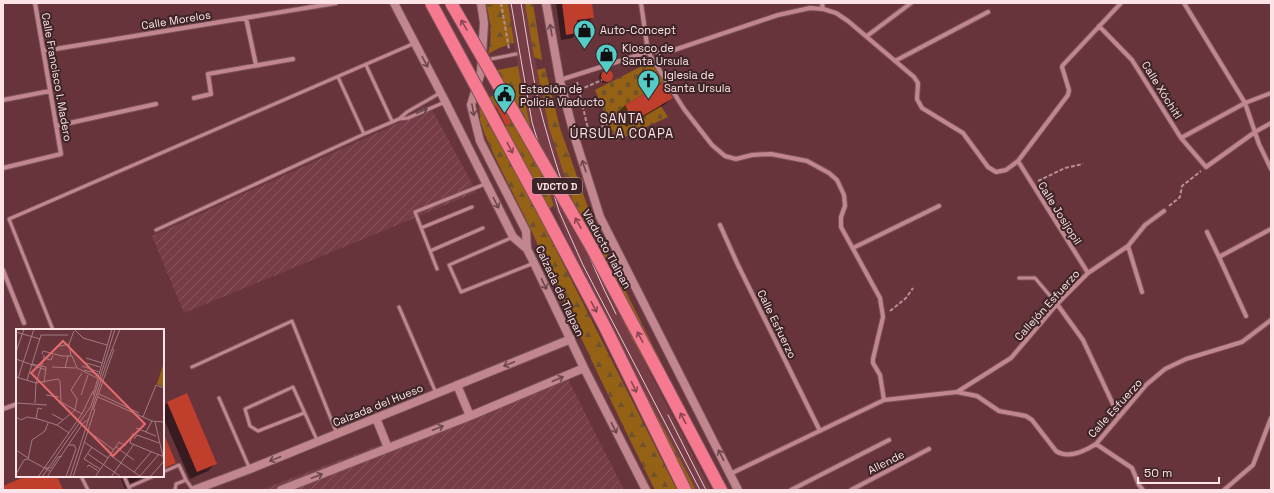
<svg xmlns="http://www.w3.org/2000/svg" width="1274" height="493" font-family="'Space Grotesk',sans-serif">
  <defs>
    <pattern id="industrial-furrows" width="10" height="10" patternUnits="userSpaceOnUse"><rect width="10" height="10" fill="#773d47"/><path d="M-1 1l2-2M0 10L10 0M9 11l2-2" fill="none" stroke="#8b5962"/></pattern>
    <pattern id="forest-firs" width="22" height="20" patternUnits="userSpaceOnUse"><rect width="22" height="20" fill="#956215"/><path d="M5 1l3.5 6h-7zM16 11l3.5 6h-7z" fill="#70532d"/></pattern>
    <pattern id="cemetery-stones" width="16" height="16" patternUnits="userSpaceOnUse"><rect width="16" height="16" fill="#956215"/><path d="M2 7V4a2 2 0 0 1 4 0v3zM10 15v-3a2 2 0 0 1 4 0v3z" fill="#70532d"/></pattern>
  </defs>
  <rect width="100%" height="100%" fill="#67343c"/>
  <path fill="#773d47" d="M508 3H525L541 92 549 128 580 223 595 264 631 337 711 490H696L626 359 567 240 544 178 524 104Z"/>
  <path fill="url(#industrial-furrows)" d="M431 108 477 192 184 313 152 236Z
    M566 375 624 490H260Z"/>
  <path fill="url(#forest-firs)" d="M486 3H508L514 43 499 48 488 54C493 36 490 20 486 3Z
    M525 3H533L542 60 534 57Z
    M518 66C526 114 538 160 554 206L538 214 677 490H655C612 405 571 317 531 230 516 198 499 167 485 135L480 120 479 101 501 93 493 71Z
    M545 68 560 128 592 219 607 254 664 368 652 375 631 337 595 264 580 223 549 128 537 70Z
    M626 359 636 376 696 490H691Z"/>
  <path fill="url(#cemetery-stones)" d="M652 61 664 82 625 105 634 121 660 105 668 117 616 141 595 90Z"/>
  <path fill="#0007" d="M556 3H591L593 17 588 23 576 25 577 33 572 38 561 40Z
    M599 77a6 6 0 1 1 12 0a6 6 0 1 1-12 0Z
    M672 98 664 105 626 127 618 113 625 105Z
    M499 104 510 123 504 128 490 111Z
    M168 402 216 463 208 471 190 479 163 417V407Z
    M163 434 175 463 167 470 163 472Z
    M120 476H154L125 489Z"/>
  <path fill="#bf3e2c" d="M562 3H592L594 18 577 20 578 33 566 35Z
    M601 76a6 6 0 1 1 12 0a6 6 0 1 1-12 0Z
    M663 83 673 98 634 121 625 105Z
    M499 102 511 123 506 126 495 105Z
    M187 393 217 464 197 472 167 402Z
    M163 432 176 463 163 469Z
    M26 476H57L63 490H3V486Z"/>
  <g fill="none" stroke-linecap="round" stroke-linejoin="round">
    <defs>
      <path id="service" d="M486 60 516 54
        M366 65 392 121
        M338 77 364 134 399 119 408 118 445 102
        M399 119 407 112 440 93
        M421 228 472 207
        M156 230 364 134
        M513 237 449 265 461 292 534 263
        M430 251 483 228
        M437 269 415 212 485 184
        M1019 278H1035L1057 304
        M399 307 436 393
        M53 330 9 219 415 43
        M192 367 292 321 337 434
        M219 398 249 467
        M304 413 258 431 250 426 245 409 293 387 317 440
        M163 472 179 465 186 480 193 490
        M81 476 88 490
        M124 476 130 490
        M129 487 154 476
        M175 490 176 484 186 480"/>
      <path id="minor" d="M641 3 648 52 684 109 712 145 725 156 736 159 752 155 771 154 807 161 829 173 837 180 844 195 845 206 841 217V227L880 298 883 317 873 359V363L880 375 884 400
        M822 3 823 9
        M1184 3 1245 103 1259 144 1271 169
        M246 18 256 65
        M1099 26 1132 60 1181 138 1206 167 1255 132 1271 123
        M867 36 911 3
        M43 51 336 3
        M895 61 988 12
        M560 80 648 52 671 51 778 15 810 8 823 9 836 13 848 21 914 77 918 83 917 99 922 108 963 133 988 167 996 172 1006 170 1018 161 1068 95 1069 90 1062 67 1063 65 1121 3
        M194 98 211 94 208 74 293 59
        M3 100 50 91
        M56 126 156 104
        M1181 138 1245 103 1271 93
        M1018 161 1088 273
        M3 168 61 154 35 3
        M720 225 737 263 820 431
        M1207 232 1219 257
        M1128 246 1142 292
        M853 248 939 206
        M3 270 24 323
        M1057 304 1083 340 1119 417
        M1246 316 1219 257 1271 229
        M957 392 1011 358 1057 304 1088 273 1128 246 1145 225 1164 211
        M3 409 17 404
        M1096 444 1132 468 1139 485 1143 490
        M730 474 884 400 957 392 977 396 999 411 1026 416 1032 420 1056 451C1068 459 1085 451 1096 444L1146 385 1165 369 1186 359 1242 342 1271 320
        M791 490 889 440
        M851 490 929 449
        M1224 490 1253 465 1271 418"/>
      <path id="secondary" d="M394 3 445 101 513 237 527 249
        M481 3 484 23 481 72 471 105 480 141 526 231 527 249 534 263 584 368 646 490
        M546 3 560 81 575 138 600 217 738 490
        M457 385 470 416
        M376 418 388 448
        M194 490 250 469 571 339
        M281 490 470 416 584 368"/>
      <path id="motorway" d="M543 210 605 327 685 490
        M658 371 721 490"/>
    </defs>
    <use href="#service" stroke="#7c535a" stroke-width="5"/>
    <use href="#minor" stroke="#7c535a" stroke-width="6"/>
    <use href="#secondary" stroke="#7c535a" stroke-width="10"/>
    <use href="#motorway" stroke="#7c535a" stroke-width="14"/>
    <path stroke="#b69095" stroke-width="2" stroke-dasharray="4 2" stroke-linecap="butt" d="M501 3 509 49
      M577 82 589 133
      M579 90 602 80
      M584 135 593 132 629 111
      M1038 181 1065 168 1083 164
      M1169 206 1180 197 1182 186 1201 171
      M890 311 906 298 913 288"/>
    <use href="#service" stroke="#c2878e" stroke-width="3"/>
    <use href="#minor" stroke="#c2878e" stroke-width="4"/>
    <use href="#secondary" stroke="#c2878e" stroke-width="8"/>
    <use href="#motorway" stroke="#f7798f" stroke-width="12"/>
    <path stroke="#e7c8cc" stroke-width="1" d="M511 3 532 122 559 211 583 265 700 490
      M521 3C528 43 533 84 544 123 562 188 585 253 616 314
      M668 415 706 490"/>
    <defs>
      <path id="motorway-bridge" d="M431 3 543 210
        M451 3 592 248 658 371"/>
    </defs>
    <use href="#motorway-bridge" stroke="#7c535a" stroke-width="14" stroke-linecap="butt"/>
    <use href="#motorway-bridge" stroke="#f7798f" stroke-width="12"/>
  </g>
  <defs><path id="oneway-shaft" d="M-6 0H5M1.5-3L5.5 0L1.5 3" fill="none" stroke-width="1.6" stroke-linecap="round" stroke-linejoin="round"/></defs>
  <g stroke="#874651">
    <use href="#oneway-shaft" transform="translate(464 25) rotate(-120)"/>
    <use href="#oneway-shaft" transform="translate(510 148) rotate(62)"/>
    <use href="#oneway-shaft" transform="translate(578 223) rotate(-120)"/>
    <use href="#oneway-shaft" transform="translate(594 307) rotate(62)"/>
    <use href="#oneway-shaft" transform="translate(640 337) rotate(-118)"/>
    <use href="#oneway-shaft" transform="translate(634 387) rotate(64)"/>
    <use href="#oneway-shaft" transform="translate(683 418) rotate(-118)"/>
  </g>
  <g stroke="#6b474b">
    <use href="#oneway-shaft" transform="translate(551 30) rotate(-100)"/>
    <use href="#oneway-shaft" transform="translate(425 62) rotate(62)"/>
    <use href="#oneway-shaft" transform="translate(473 110) rotate(80)"/>
    <use href="#oneway-shaft" transform="translate(422 111) rotate(-23)"/>
    <use href="#oneway-shaft" transform="translate(584 166) rotate(-108)"/>
    <use href="#oneway-shaft" transform="translate(496 203) rotate(63)"/>
    <use href="#oneway-shaft" transform="translate(544 284) rotate(64)"/>
    <use href="#oneway-shaft" transform="translate(509 364) rotate(158)"/>
    <use href="#oneway-shaft" transform="translate(558 379) rotate(-23)"/>
    <use href="#oneway-shaft" transform="translate(438 428) rotate(-22)"/>
    <use href="#oneway-shaft" transform="translate(614 428) rotate(63)"/>
    <use href="#oneway-shaft" transform="translate(721 455) rotate(-117)"/>
    <use href="#oneway-shaft" transform="translate(275 459) rotate(158)"/>
    <use href="#oneway-shaft" transform="translate(317 476) rotate(-21)"/>
  </g>
  <defs>
    <symbol id="shop-pin" viewBox="-11 -11 22 30"><path d="M0 17L-7.5 6A9.5 9.5 0 1 1 7.5 6Z" fill="#54cdc8" stroke="#3c2427"/><path d="M-5-2.5h2.3a2.7 3.5 0 0 1 5.4 0H5L5.5 6h-11ZM-1.5-2.5h3a1.5 2.3 0 0 0-3 0Z" fill="#111"/></symbol>
    <symbol id="church-pin" viewBox="-11 -11 22 30"><path d="M0 17L-7.5 6A9.5 9.5 0 1 1 7.5 6Z" fill="#54cdc8" stroke="#3c2427"/><path d="M-1.2-6h2.4v3.5h3.3v2.4h-3.3V6h-2.4V-.1h-3.3v-2.4h3.3Z" fill="#111"/></symbol>
    <symbol id="civic-pin" viewBox="-11 -11 22 30"><path d="M0 17L-7.5 6A9.5 9.5 0 1 1 7.5 6Z" fill="#54cdc8" stroke="#3c2427"/><path d="M-.6-6.5H3V-4.5H.6V-3L4-1V1h2V6H-6V1h2V-1L-.6-3ZM-1.2 2.5V6h2.4V2.5Z" fill="#111"/></symbol>
  </defs>
  <g fill-rule="evenodd">
    <use href="#shop-pin" x="572" y="18" width="25" height="34"/>
    <use href="#shop-pin" x="594" y="42" width="25" height="34"/>
    <use href="#church-pin" x="636" y="68" width="25" height="34"/>
    <use href="#civic-pin" x="492" y="82" width="25" height="34"/>
  </g>
  <g text-anchor="middle" stroke-width="4" stroke-linejoin="round" paint-order="stroke">
    <rect fill="#3c2427" stroke="#c4aaad" stroke-width="1" x="532" y="178" width="50" height="16" rx="3"/>
    <g font-size="10" font-weight="bold" fill="#ffe4e7">
      <text x="557" y="190">VDCTO D</text>
    </g>
    <g font-size="11" fill="#ffe4e7" stroke="#3c2427">
      <text transform="translate(176 20) rotate(-9)" y="4">Calle Morelos</text>
      <text transform="translate(57 77) rotate(80)" y="4">Calle Francisco I. Madero</text>
      <text transform="translate(1162 90) rotate(58)" y="4">Calle Xóchitl</text>
      <text transform="translate(1060 213) rotate(58)" y="4">Calle Josijopil</text>
      <text transform="translate(607 249) rotate(61)" y="4">Viaducto Tlalpan</text>
      <text transform="translate(560 291) rotate(65)" y="4">Calzada de Tlalpan</text>
      <text transform="translate(1047 305) rotate(-48)" y="4">Callejón Esfuerzo</text>
      <text transform="translate(777 324) rotate(64)" y="4">Calle Esfuerzo</text>
      <text transform="translate(378 405) rotate(-22)" y="4">Calzada del Hueso</text>
      <text transform="translate(1115 408) rotate(-48)" y="4">Calle Esfuerzo</text>
      <text transform="translate(886 462) rotate(-27)" y="4">Allende</text>
    </g>
    <g font-size="11" fill="#ffe4e7" stroke="#3c2427" text-anchor="start">
      <text x="600" y="34">Auto-Concept</text>
      <text x="622" y="52">Kiosco de<tspan x="622" dy="13">Santa Úrsula</tspan></text>
      <text x="664" y="79">Iglesia de<tspan x="664" dy="13">Santa Ursula</tspan></text>
      <text x="520" y="93">Estación de<tspan x="520" dy="13">Policía Viaducto</tspan></text>
    </g>
    <g font-size="13" letter-spacing="1" fill="#ffe4e7" stroke="#3c2427">
      <text x="622" y="123">SANTA<tspan x="622" dy="15">ÚRSULA COAPA</tspan></text>
    </g>
  </g>
  <g transform="translate(16 329)">
    <rect width="148" height="148" fill="#67343c"/>
    <path d="M148 33V58L141 55Z" fill="#956215"/>
    <path fill="none" stroke="#a47a80" stroke-width="1" d="M58 0 67 9 91 16M0 3 24 10M40 18 53 15M0 23 8 0M26 25 27 22 46 27H56L61 39 81 49M28 26V29L35 31 37 26M55 27 53 15 58 2M70 29 86 34M0 30 30 41M67 33 84 38M16 35 30 38 28 54M66 37 83 43M36 38 60 39M49 39 52 27M68 41 82 45M0 48 20 54 42 50M2 49 18 0M42 50 44 52 45 73 66 85M11 51 25 6H52M83 65 123 84M30 66 43 68M65 66 72 46M77 66 96 0M82 68 136 92 148 93M0 74 31 76M19 74 20 54 28 29M77 81 98 20M36 85 47 91M0 88 5 91 11 88 22 90 41 96 53 104M127 88 140 56 148 59M20 90 22 79 26 80M41 96 59 81 61 70 55 61 66 44M120 99 140 107M72 102 98 121M130 103 136 92M117 104 114 114 146 127M118 110 121 106 143 114M68 113 92 129M100 118 118 131M0 121 12 129M72 125 104 147M94 126 125 148M12 130 16 111 29 102 32 94M12 130 34 142M68 130 84 140M68 130 76 118M71 138 73 136 82 142M29 139H35L42 128 46 127M118 143 135 123M0 145 8 131 12 130M124 147 143 125M22 148 66 85 77 62M26 148 75 77 99 0M31 148 67 94 73 90M50 148 60 120 58 116H53M54 148 90 36 104 0M57 148 79 80M79 148 103 113 110 117M95 148 118 115M134 148 148 132 139 93"/>
    <path fill="#e46a6b" fill-opacity="0.15" stroke="#e46a6b" stroke-width="2" d="M47 12 129 95 97 127 15 44Z"/>
    <rect width="148" height="148" fill="none" stroke="#ffe4e7" stroke-width="2"/>
  </g>
  <rect width="1274" height="493" fill="none" stroke="#ffe4e7" stroke-width="8"/>
  <path d="M1138 477v6h81v-6" fill="none" stroke="#ffe4e7" stroke-width="2"/>
  <text x="1144" y="477" font-size="12" fill="#ffe4e7" stroke="#3c2427" stroke-width="3" paint-order="stroke">50 m</text>
</svg>
